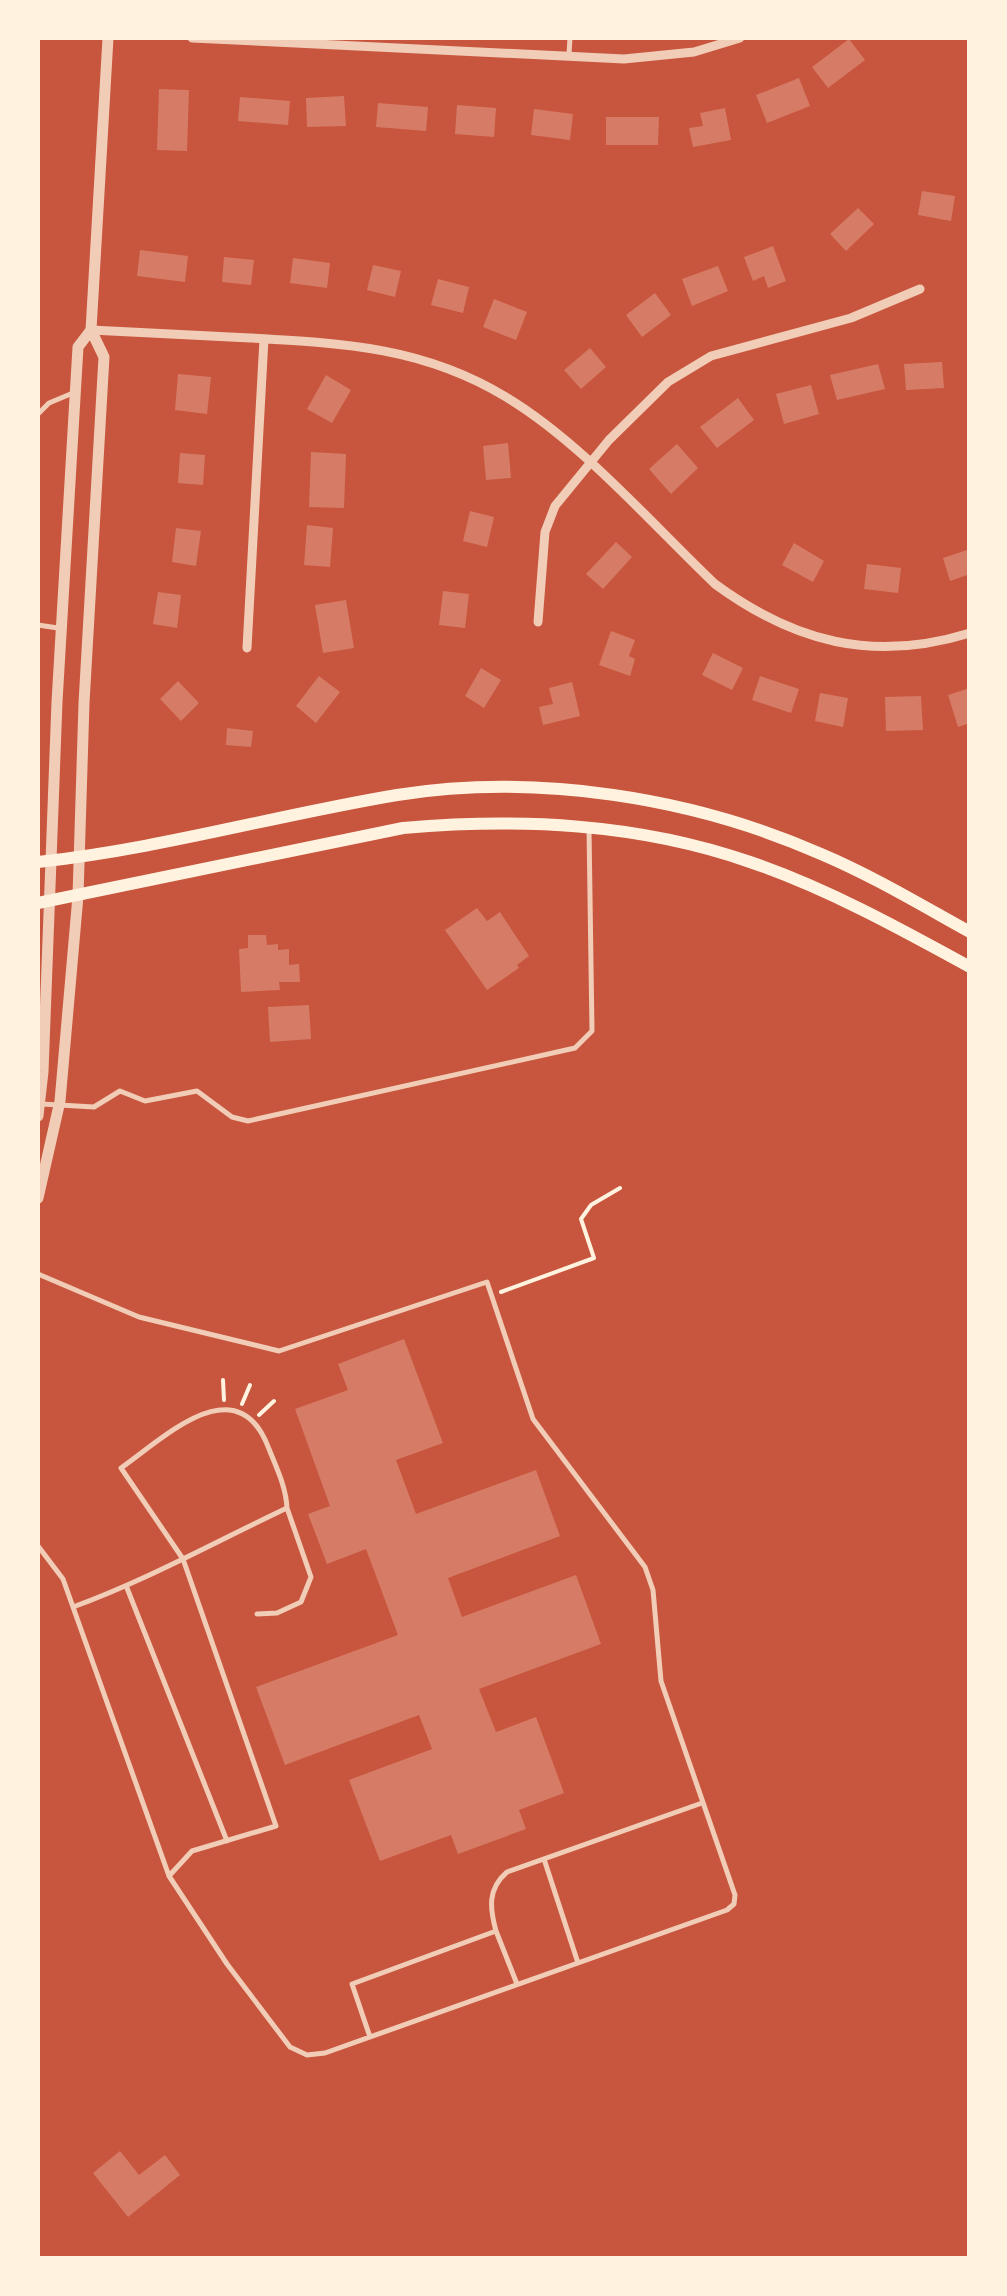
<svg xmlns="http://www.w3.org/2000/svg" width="1007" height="2296" font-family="'Titillium Web',sans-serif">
  <rect width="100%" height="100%" fill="#c8553d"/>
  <path fill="#d67c66" d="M849 39 865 60 828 88 812 67Z
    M799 78 810 106 767 123 756 95Z
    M159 89 189 90 187 151 157 150Z
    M344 96 346 126 307 127 306 98Z
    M240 97 290 101 288 125 238 121Z
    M378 103 428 107 426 131 376 127Z
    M457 105 496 108 494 137 455 134Z
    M725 108 731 140 693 147 689 128 703 126 700 113Z
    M534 109 573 114 570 140 531 135Z
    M606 117H659L658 145H606Z
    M922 191 955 196 951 221 918 215Z
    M858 208 874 224 846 251 830 234Z
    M773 246 786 281 768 288 764 276 753 281 744 257Z
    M140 250 188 256 185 282 137 276Z
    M224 257 254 260 251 285 222 282Z
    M293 258 330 263 327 288 290 283Z
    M373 265 401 271 395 297 367 290Z
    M718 266 728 291 692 306 682 279Z
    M438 279 469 287 463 313 431 305Z
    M655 293 671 315 642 337 626 315Z
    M494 299 527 312 516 340 483 327Z
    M590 348 606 367 581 389 564 370Z
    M942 362 944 388 906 390 904 364Z
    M878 364 885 389 837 400 830 375Z
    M178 374 211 377 207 414 175 410Z
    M326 375 351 390 332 423 307 409Z
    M811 385 819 414 784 424 776 394Z
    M738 398 754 420 717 448 700 427Z
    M508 443 511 478 486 480 483 446Z
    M677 444 698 468 671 494 649 469Z
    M311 452 346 454 344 508 309 507Z
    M180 453 205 455 203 485 178 483Z
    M470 511 494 517 487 547 463 541Z
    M307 525 333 528 330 567 304 565Z
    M176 528 201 531 196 566 172 562Z
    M616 542 632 557 603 589 586 574Z
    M794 543 824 561 813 582 782 565Z
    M970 549V574L950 581 943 558Z
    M867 564 901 568 898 593 864 589Z
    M443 591 469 594 465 628 439 625Z
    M158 592 181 595 177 628 153 624Z
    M346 600 354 648 323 653 315 605Z
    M611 631 635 640 629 656 635 659 630 676 599 665Z
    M713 653 743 668 732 690 702 675Z
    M481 668 501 680 484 708 465 696Z
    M319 676 340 692 316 723 296 706Z
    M760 676 799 689 791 713 752 700Z
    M178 681 199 703 181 721 160 699Z
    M572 682 580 716 543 725 539 707 553 704 549 688Z
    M970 688V723L958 727 948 695Z
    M820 693 848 698 843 727 815 721Z
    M921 696 923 730 886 731 885 697Z
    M227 728 253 731 251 747 226 745Z
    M477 908 487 921 500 912 529 956 517 965 519 968 487 990 445 930Z
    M248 935H266L267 945 278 944V950L289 949V965L299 964 300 982H279L280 990 241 992 239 949 248 948Z
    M309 1005 311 1039 270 1042 268 1007Z
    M404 1339 443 1443 396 1460 416 1514 536 1470 560 1536 448 1578 462 1617 576 1575 601 1644 479 1689 496 1732 536 1717 564 1793 519 1810 526 1829 458 1854 451 1835 380 1861 349 1780 432 1749 419 1715 285 1765 256 1687 398 1635 366 1549 327 1564 308 1514 330 1506 295 1409 348 1390 338 1364Z
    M120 2151 139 2175 165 2155 180 2175 128 2217 93 2173Z"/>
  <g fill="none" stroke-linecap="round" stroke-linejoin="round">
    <path stroke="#fff3e0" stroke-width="4" d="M501 1292 594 1258 581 1219 591 1205 620 1188
      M223 1380 224 1400
      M242 1404 250 1385
      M259 1415 274 1401"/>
    <path stroke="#f1ccb7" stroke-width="5" d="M569 54 570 38
      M38 414 49 403 73 393
      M38 625 58 628
      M42 1104 94 1107 120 1091 145 1101 197 1091 232 1117 248 1121 575 1048 592 1031 589 829
      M38 1274 139 1317 279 1351 487 1282 533 1419 645 1567 653 1590 661 1681 735 1895 734 1904 727 1910 325 2053 307 2055 290 2047 227 1964 169 1876 63 1579 38 1546
      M127 1588 227 1841
      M73 1607C147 1580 215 1542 287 1508 286 1487 277 1469 269 1449 238 1365 165 1437 121 1468L183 1559 276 1826 192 1851 169 1876
      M257 1614 277 1613 301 1602 311 1577 287 1508
      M544 1859 578 1963
      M496 1931 517 1984
      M370 2037 352 1984 496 1931C490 1909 487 1889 507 1872L702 1803"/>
    <path stroke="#f1ccb7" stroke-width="9" d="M192 38 624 59 694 52 740 38
      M91 330C144 333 197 335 250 338 343 343 424 347 506 397 581 442 651 523 715 584 794 642 873 663 970 633
      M538 622 545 532 555 506 609 440 668 382 711 356 851 318 920 289
      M247 648 264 339"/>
    <path stroke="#f1ccb7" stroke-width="11" d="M38 1116 43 1072 57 702 78 347 91 330
      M38 1198 60 1101 78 896 84 703 104 357 91 330 108 38"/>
    <path stroke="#fff3e0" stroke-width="12" d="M38 862C159 849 277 815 397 795 537 773 692 797 821 854 873 876 921 905 970 932
      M38 903 403 828C520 818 638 823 750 862 826 888 899 928 970 967"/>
  </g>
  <rect width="1007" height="2296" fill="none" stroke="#fff3e0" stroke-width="80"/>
</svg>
